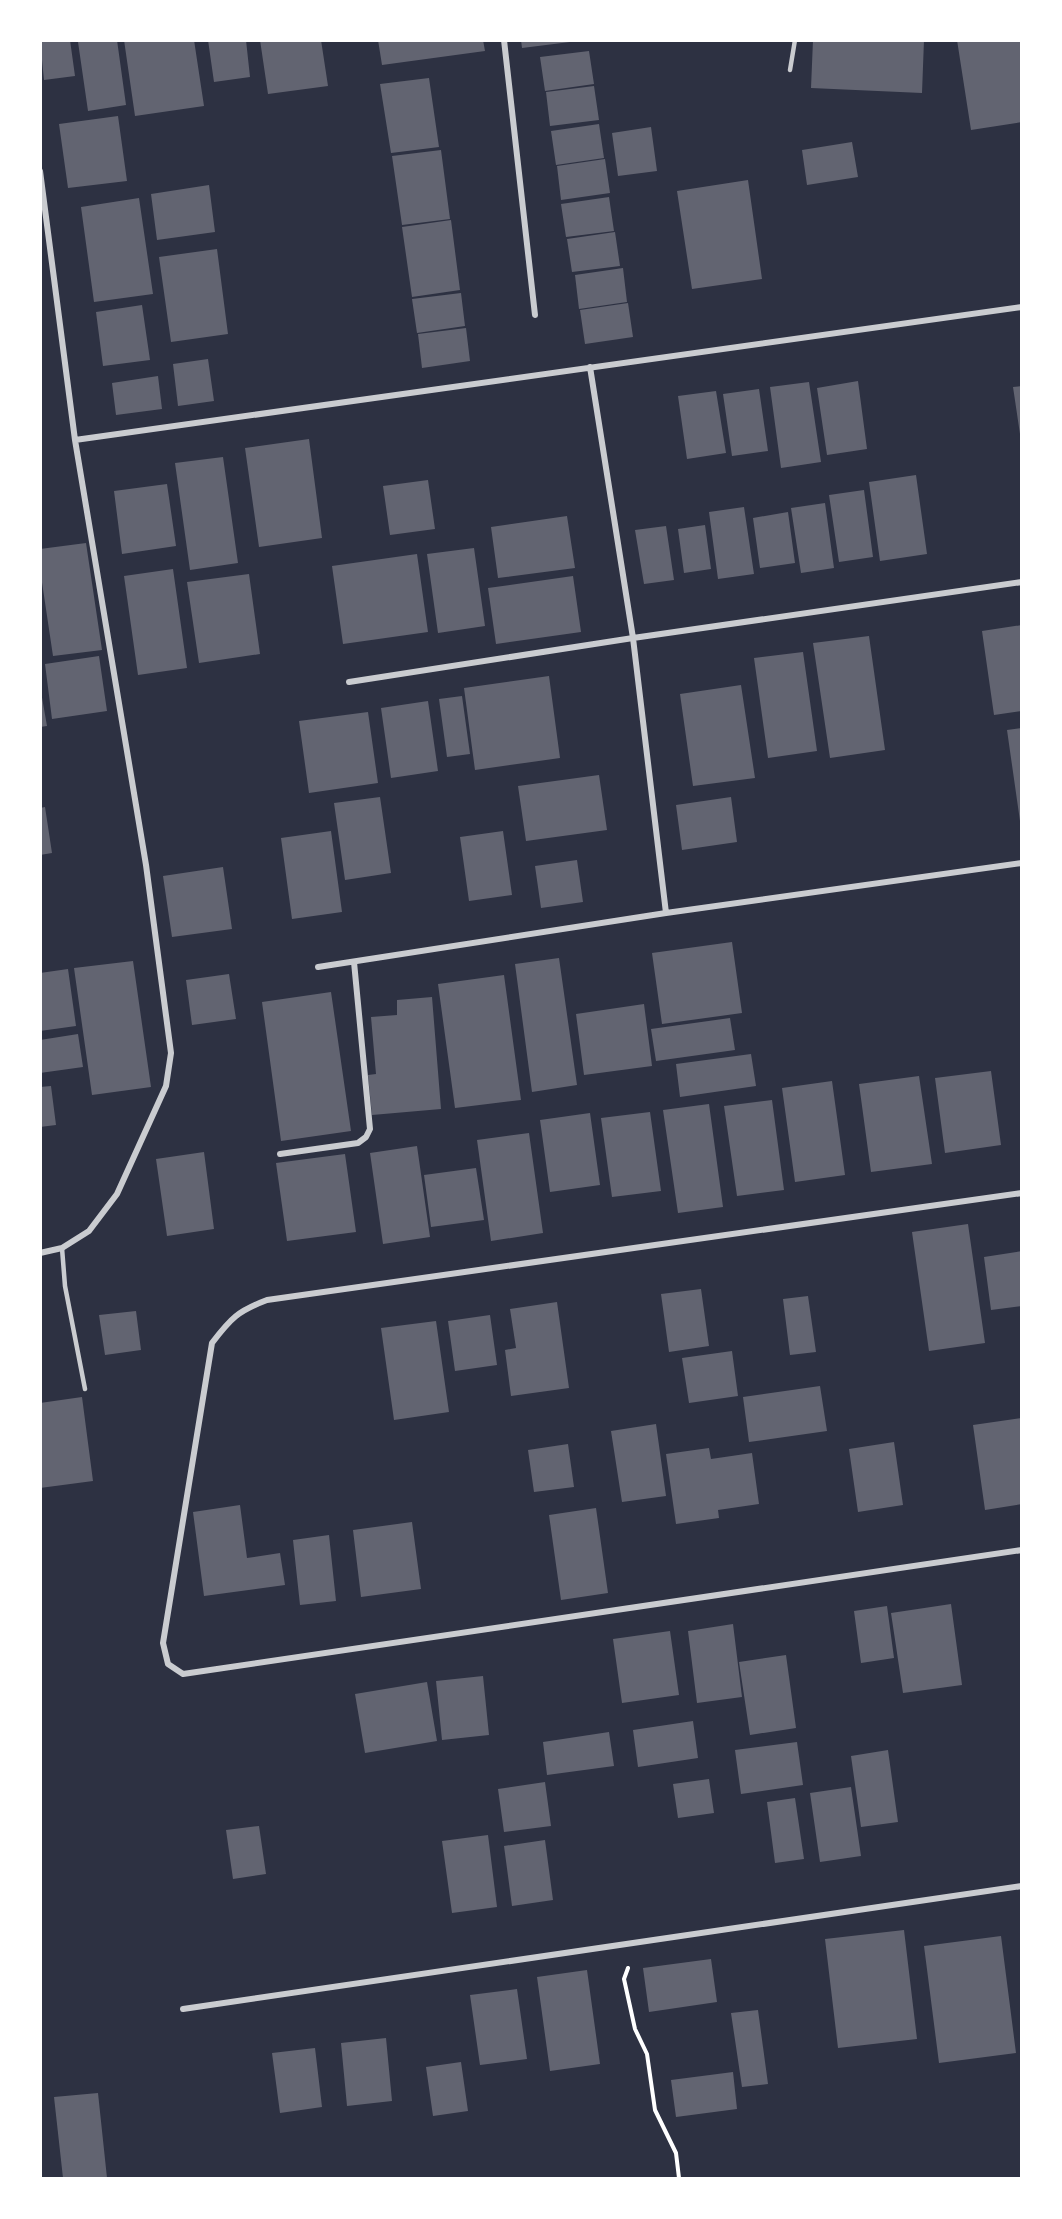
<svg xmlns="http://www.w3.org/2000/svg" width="1062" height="2219" font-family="Cabin,sans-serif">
  <rect width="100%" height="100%" fill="#2d3142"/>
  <path fill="#626471" d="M40 40H70L75 76 44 80Z
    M91 40H117L126 105 88 111 78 42Z
    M124 40H194L204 106 135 116Z
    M208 40H246L250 77 214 82Z
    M260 40H321L328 86 268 94Z
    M378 40H483L485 51 382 65Z
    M521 40H570V42L522 48Z
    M813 40H924L922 93 811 88Z
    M957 40H1021L1022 122 971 130Z
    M589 51 594 84 545 91 540 57Z
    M429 78 439 147 391 153 380 84Z
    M594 86 599 120 550 126 546 92Z
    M118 116 127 181 68 188 59 124Z
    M599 124 604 158 556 165 551 131Z
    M651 127 657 171 618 176 612 133Z
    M852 142 858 177 807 185 802 150Z
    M441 150 450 219 402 225 392 156Z
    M605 159 610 193 561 200 557 166Z
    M748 180 762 279 692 289 677 191Z
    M209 185 215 232 157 240 151 194Z
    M609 197 614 231 566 237 561 204Z
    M139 198 153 294 94 302 81 207Z
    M451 220 460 290 412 297 402 227Z
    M615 232 620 266 572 272 567 239Z
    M217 249 228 334 171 342 159 257Z
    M623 268 627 302 579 309 575 275Z
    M461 293 465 326 417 333 412 299Z
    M628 303 633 337 585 344 580 310Z
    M142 305 150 360 103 366 96 312Z
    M466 328 470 361 422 368 418 334Z
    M208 359 214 401 178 406 173 364Z
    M158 376 162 409 116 415 112 383Z
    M858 381 867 449 827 455 817 388Z
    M809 382 821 462 781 468 770 387Z
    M1022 386V434H1020L1013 387Z
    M759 389 768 451 732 456 723 394Z
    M716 391 726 453 687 459 678 396Z
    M309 439 322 538 259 547 245 448Z
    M223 457 238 563 190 570 175 463Z
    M916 475 927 554 880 561 869 482Z
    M428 480 435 529 390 535 383 486Z
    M167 484 176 546 122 554 114 491Z
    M864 490 873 557 839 562 829 495Z
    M825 503 834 568 801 573 791 508Z
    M744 507 754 574 718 579 709 512Z
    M788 512 795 563 760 568 753 518Z
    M567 516 575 568 498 578 491 527Z
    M705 525 711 569 684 573 678 529Z
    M666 526 674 580 644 584 635 530Z
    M86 543 102 650 53 656 40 569V549Z
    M474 548 485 626 438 633 427 554Z
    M417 554 428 632 343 644 332 566Z
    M173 569 187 668 138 675 124 576Z
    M249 574 260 654 199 663 187 582Z
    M573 576 581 632 496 644 488 588Z
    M1022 625V711L994 715 982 631Z
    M869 636 885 750 830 758 813 643Z
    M803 652 817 751 768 758 754 658Z
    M99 656 107 711 52 719 45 664Z
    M549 676 560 758 475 770 464 688Z
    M741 685 755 778 693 786 680 694Z
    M40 686 47 726 40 727Z
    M462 696 470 754 447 757 439 699Z
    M428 701 438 771 391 778 381 708Z
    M368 712 378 783 309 793 299 721Z
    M1022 728V821H1020L1007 730Z
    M599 775 607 830 526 841 518 786Z
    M380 797 391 873 345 880 334 803Z
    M731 797 737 842 682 850 676 805Z
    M45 807 52 853 40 855V808Z
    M331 831 342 912 292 919 281 838Z
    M503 831 512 895 469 901 460 837Z
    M577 860 583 902 541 908 535 866Z
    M223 867 232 929 172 937 163 876Z
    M732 942 742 1013 662 1024 652 953Z
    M559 958 577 1085 532 1092 515 964Z
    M133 961 151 1087 92 1095 74 968Z
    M68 969 76 1026 40 1031V973Z
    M229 974 236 1019 192 1025 186 980Z
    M504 975 521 1100 455 1108 438 984Z
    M331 992 351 1131 281 1141 262 1002Z
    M432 997 441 1109 372 1115 368 1075 376 1074 371 1017 397 1015V1000Z
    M644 1004 652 1066 584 1075 576 1014Z
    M730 1018 735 1050 656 1061 651 1029Z
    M78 1034 83 1067 40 1073V1040Z
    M751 1054 756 1086 680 1097 676 1064Z
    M991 1071 1001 1145 945 1153 935 1078Z
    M919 1076 932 1164 871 1172 859 1084Z
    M832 1081 845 1175 795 1182 782 1088Z
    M51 1086 56 1125 40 1127V1087Z
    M772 1100 784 1190 737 1196 724 1106Z
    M709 1104 723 1207 678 1213 663 1110Z
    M650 1112 661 1191 612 1197 601 1118Z
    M590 1113 600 1185 550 1192 540 1120Z
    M529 1133 543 1233 491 1241 477 1140Z
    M417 1146 430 1237 383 1244 370 1153Z
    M204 1152 214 1229 167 1236 156 1159Z
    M345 1154 356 1232 287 1241 276 1163Z
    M476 1168 484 1220 431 1227 424 1175Z
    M968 1224 985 1343 929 1351 912 1232Z
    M1022 1251V1306L991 1310 984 1257Z
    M701 1289 709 1346 669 1352 661 1294Z
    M808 1296 816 1352 790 1355 783 1299Z
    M557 1302 569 1388 511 1396 505 1350 516 1348 510 1309Z
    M136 1311 141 1350 105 1355 99 1315Z
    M490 1315 497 1365 455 1371 448 1321Z
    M436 1321 449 1412 394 1420 381 1328Z
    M732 1351 738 1396 689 1403 682 1358Z
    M820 1386 827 1431 749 1442 743 1397Z
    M82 1397 93 1481 40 1488V1403Z
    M1022 1418V1504L985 1510 973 1425Z
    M656 1424 666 1496 622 1502 611 1431Z
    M894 1442 903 1505 858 1512 849 1449Z
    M568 1444 574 1487 534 1492 528 1450Z
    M709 1448 711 1459 752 1453 759 1504 718 1510 719 1518 676 1524 666 1454Z
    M240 1505 247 1558 280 1553 285 1585 204 1596 193 1512Z
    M596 1508 608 1593 561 1600 549 1515Z
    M412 1522 421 1589 361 1597 353 1530Z
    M329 1535 336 1601 300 1605 293 1540Z
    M951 1604 962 1685 903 1693 891 1613Z
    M887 1606 894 1658 861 1663 854 1611Z
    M733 1624 742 1697 697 1703 688 1631Z
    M670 1631 679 1695 622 1703 613 1639Z
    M786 1655 796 1728 750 1735 739 1662Z
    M483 1676 489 1735 442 1740 436 1681Z
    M427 1682 437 1741 365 1753 355 1694Z
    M693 1721 698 1758 638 1767 633 1730Z
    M609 1732 614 1766 547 1775 543 1742Z
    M797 1742 803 1785 741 1794 735 1750Z
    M888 1750 898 1822 861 1827 851 1756Z
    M709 1779 714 1813 678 1818 673 1784Z
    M545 1782 551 1826 504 1832 498 1789Z
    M851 1787 861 1856 820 1862 810 1793Z
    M795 1798 804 1859 775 1863 767 1802Z
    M259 1826 266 1874 233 1879 226 1830Z
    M488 1835 497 1907 452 1913 442 1841Z
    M545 1840 553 1900 512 1906 504 1846Z
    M904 1930 917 2039 838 2048 825 1939Z
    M1001 1936 1016 2053 939 2063 924 1946Z
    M711 1959 717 2002 649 2012 643 1968Z
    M587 1970 600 2064 550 2071 537 1977Z
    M517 1989 527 2059 480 2065 470 1995Z
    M758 2010 768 2084 742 2087 731 2013Z
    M386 2038 392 2101 347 2106 341 2043Z
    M315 2048 322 2107 280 2113 272 2053Z
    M461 2062 468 2111 433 2116 426 2067Z
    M733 2072 737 2109 676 2117 671 2080Z
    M98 2093 107 2178H63L54 2097Z"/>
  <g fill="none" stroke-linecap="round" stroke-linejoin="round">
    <path stroke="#fff" stroke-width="4" d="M628 1968 624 1979 635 2029 647 2054 655 2110 676 2153 679 2178"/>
    <path stroke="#caccd0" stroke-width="4.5" d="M790 70 795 40
      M62 1248 65 1286 85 1389"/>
    <path stroke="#caccd0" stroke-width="6" d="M504 40 535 315
      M40 171 75 440 146 865 171 1053 166 1086 117 1194 89 1231 62 1248 40 1253
      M590 367 633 638 666 913
      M75 440 1022 307
      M349 682 633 638 1022 582
      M318 967 666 913 1022 863
      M280 1154 358 1143 366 1137 370 1129 354 962
      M1022 1193 267 1300C238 1311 231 1318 212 1343L163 1643 168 1664 183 1674 1022 1550
      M183 2009 1022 1886"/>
  </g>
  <rect width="1062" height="2219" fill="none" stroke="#ffffff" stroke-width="84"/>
</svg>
